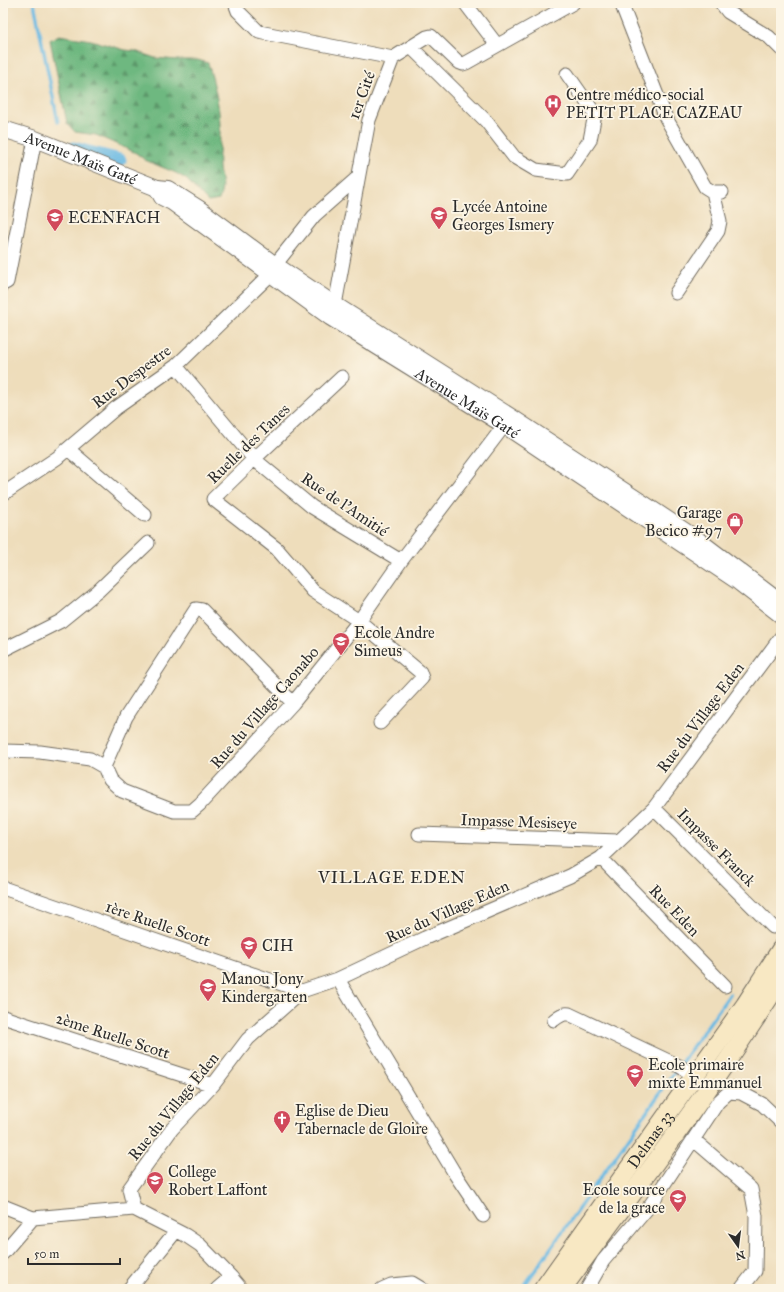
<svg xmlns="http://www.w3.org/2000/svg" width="784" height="1292" font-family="'IM FELL Great Primer',serif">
  <defs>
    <pattern id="forest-firs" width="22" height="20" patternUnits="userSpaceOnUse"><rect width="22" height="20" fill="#6eb880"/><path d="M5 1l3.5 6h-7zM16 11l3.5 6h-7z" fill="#5b9669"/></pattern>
  </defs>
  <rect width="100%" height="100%" fill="#fcf5e5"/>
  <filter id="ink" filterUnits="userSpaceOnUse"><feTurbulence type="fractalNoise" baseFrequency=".025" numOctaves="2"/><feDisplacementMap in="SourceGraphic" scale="8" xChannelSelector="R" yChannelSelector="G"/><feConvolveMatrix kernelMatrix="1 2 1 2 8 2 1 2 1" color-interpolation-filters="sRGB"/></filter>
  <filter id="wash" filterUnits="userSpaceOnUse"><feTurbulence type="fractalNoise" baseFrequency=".012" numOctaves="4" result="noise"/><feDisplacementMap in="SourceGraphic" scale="16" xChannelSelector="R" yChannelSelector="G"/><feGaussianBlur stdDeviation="0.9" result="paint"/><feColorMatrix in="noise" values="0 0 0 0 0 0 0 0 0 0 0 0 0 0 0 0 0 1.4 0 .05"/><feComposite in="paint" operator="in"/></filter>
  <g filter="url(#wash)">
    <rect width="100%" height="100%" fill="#edb"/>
    <path fill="url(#forest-firs)" stroke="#4c7256" d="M59 35 91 40 125 50 135 51 155 58 177 60H198L208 63C215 86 221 111 220 136 220 146 218 156 219 167 220 181 225 184 219 200L208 202 186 179 176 173 145 160 136 153 96 135 75 132 67 123 50 40Z"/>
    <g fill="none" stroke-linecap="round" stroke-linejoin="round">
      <path stroke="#69b9e3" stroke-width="3.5" d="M34 3 58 122
        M681 1063 730 994
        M522 1289 677 1069"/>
      <path stroke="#69b9e3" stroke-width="13" d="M74 148 120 160"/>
    </g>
  </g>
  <g filter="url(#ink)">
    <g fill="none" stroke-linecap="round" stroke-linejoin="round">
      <defs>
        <path id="minor" d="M235 3 238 11 259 32 393 58 369 120 335 305 332 313
          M465 3 497 45
          M621 3 666 118 705 187 713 192H722
          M721 3 728 12 769 37 781 49
          M411 47 486 121 514 157 536 170 567 174 590 140 595 114 567 74
          M393 58 427 37 431 36 458 62 463 64 466 63 573 3
          M3 284 7 282 35 139
          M676 293 718 231 720 221 713 192
          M176 366 254 459 312 507 401 561
          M342 377 254 459 213 499 277 549 313 591 359 621 420 672 422 678 380 723
          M68 449 145 515
          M3 494 57 458 116 408 176 366 271 274 275 265 314 216 357 178
          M3 650 61 621 98 591 148 543
          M3 751 40 752 90 759 104 767 110 780 122 791 174 811H192L200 804 293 703 359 621 401 561 510 418
          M104 767 126 717 196 609 202 610 293 703
          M654 808 773 927
          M419 834 619 841
          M601 858 725 986
          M3 888 302 991
          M338 979 455 1174 483 1216
          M3 1017 213 1085
          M554 1020C559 1016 563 1013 569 1014L679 1066 694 1075
          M694 1140 751 1189 756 1216 755 1271 741 1289
          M3 1206 33 1218 134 1209 185 1235 200 1245 231 1277 241 1289
          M134 1209 129 1189 172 1129 213 1085 248 1039 302 991 338 979 425 938 570 876 601 858 654 808 781 637
          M3 1253 33 1218
          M129 1289 176 1231
          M217 1289 231 1277
          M382 1289 391 1285 412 1283 422 1289
          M587 1289 603 1261 651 1204 718 1102 729 1092 741 1093 762 1104 781 1122"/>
        <g id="tertiary">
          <path id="s1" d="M3 129 35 139 157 188"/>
          <path id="s2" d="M781 603 698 540 659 514 511 417 335 305 275 265 198 208 168 189 157 188 162 197 172 202 330 317 504 425 736 580 781 615"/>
        </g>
        <g id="secondary">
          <path id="s3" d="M543 1289 745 1005 781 949"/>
          <path d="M562 1289C637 1187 714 1086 781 979"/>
        </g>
      </defs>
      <use href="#minor" stroke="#6f695d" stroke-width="15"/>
      <use href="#tertiary" stroke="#6f695d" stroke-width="18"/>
      <use href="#secondary" stroke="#6f695d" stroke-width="20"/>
      <use href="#minor" stroke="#fff" stroke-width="13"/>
      <use href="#tertiary" stroke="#fff" stroke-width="16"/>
      <use href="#secondary" stroke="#f8e8c3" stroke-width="18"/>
    </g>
  </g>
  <defs>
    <symbol id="hospital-pin" viewBox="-11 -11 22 30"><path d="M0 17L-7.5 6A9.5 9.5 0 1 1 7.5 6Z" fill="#d1495b" stroke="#fcf5e5"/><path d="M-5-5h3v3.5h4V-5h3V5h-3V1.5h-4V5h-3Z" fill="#fff"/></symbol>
    <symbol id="school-pin" viewBox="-11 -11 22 30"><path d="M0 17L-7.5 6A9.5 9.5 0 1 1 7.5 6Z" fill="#d1495b" stroke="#fcf5e5"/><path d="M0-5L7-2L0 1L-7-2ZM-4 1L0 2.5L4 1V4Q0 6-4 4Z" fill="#fff"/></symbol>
    <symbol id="shop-pin" viewBox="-11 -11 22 30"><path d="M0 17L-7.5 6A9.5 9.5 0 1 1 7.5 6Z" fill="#d1495b" stroke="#fcf5e5"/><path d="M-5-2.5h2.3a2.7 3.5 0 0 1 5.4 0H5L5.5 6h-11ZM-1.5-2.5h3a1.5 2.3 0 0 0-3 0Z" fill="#fff"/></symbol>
    <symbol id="church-pin" viewBox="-11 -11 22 30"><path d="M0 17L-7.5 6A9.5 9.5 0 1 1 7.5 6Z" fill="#d1495b" stroke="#fcf5e5"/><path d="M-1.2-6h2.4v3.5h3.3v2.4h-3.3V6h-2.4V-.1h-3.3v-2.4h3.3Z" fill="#fff"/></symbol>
  </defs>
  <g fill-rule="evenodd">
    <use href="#hospital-pin" x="543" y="93" width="20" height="27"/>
    <use href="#school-pin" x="429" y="205" width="20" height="27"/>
    <use href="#school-pin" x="45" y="207" width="20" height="27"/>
    <use href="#shop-pin" x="725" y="511" width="20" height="27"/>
    <use href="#school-pin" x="331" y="631" width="20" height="27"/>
    <use href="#school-pin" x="239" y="935" width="20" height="27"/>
    <use href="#school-pin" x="198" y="977" width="20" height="27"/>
    <use href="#school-pin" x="625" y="1063" width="20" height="27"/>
    <use href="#church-pin" x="272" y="1109" width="20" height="27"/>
    <use href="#school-pin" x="145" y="1170" width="20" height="27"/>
    <use href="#school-pin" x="668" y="1188" width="20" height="27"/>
  </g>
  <g text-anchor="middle" stroke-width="3.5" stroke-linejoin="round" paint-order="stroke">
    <g font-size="16" fill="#2b2b2b" stroke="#fcf5e5" text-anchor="start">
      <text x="566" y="100">Centre médico-social<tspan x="566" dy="18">PETIT PLACE CAZEAU</tspan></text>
      <text x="452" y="212">Lycée Antoine<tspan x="452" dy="18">Georges Ismery</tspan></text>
      <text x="68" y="223">ECENFACH</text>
      <text x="722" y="518" text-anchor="end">Garage<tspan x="722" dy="18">Becico #97</tspan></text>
      <text x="354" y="638">Ecole Andre<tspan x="354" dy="18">Simeus</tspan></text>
      <text x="262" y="951">CIH</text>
      <text x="221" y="984">Manou Jony<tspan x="221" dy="18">Kindergarten</tspan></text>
      <text x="648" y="1070">Ecole primaire<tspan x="648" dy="18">mixte Emmanuel</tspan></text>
      <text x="295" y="1116">Eglise de Dieu<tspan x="295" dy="18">Tabernacle de Gloire</tspan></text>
      <text x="168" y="1177">College<tspan x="168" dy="18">Robert Laffont</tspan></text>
      <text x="665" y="1195" text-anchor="end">Ecole source<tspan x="665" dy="18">de la grace</tspan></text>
    </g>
    <g font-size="16" fill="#2b2b2b" stroke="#fcf5e5">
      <text transform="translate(361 95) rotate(-70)" y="6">1er Cité</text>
      <text dy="6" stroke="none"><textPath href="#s1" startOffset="83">Avenue Maïs Gaté</textPath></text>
      <text transform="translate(131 376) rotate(-37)" y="6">Rue Despestre</text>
      <text dy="6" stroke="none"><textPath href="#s2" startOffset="1130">Avenue Maïs Gaté</textPath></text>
      <text transform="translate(248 443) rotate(-44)" y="6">Ruelle des Tanes</text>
      <text transform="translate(345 504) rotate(34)" y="6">Rue de l'Amitié</text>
      <text transform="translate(264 707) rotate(-49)" y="6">Rue du Village Caonabo</text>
      <text transform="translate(700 717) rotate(-53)" y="6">Rue du Village Eden</text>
      <text transform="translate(519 821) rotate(2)" y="6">Impasse Mesiseye</text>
      <text transform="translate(717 847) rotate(45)" y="6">Impasse Franck</text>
      <text transform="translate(675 910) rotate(46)" y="6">Rue Eden</text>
      <text transform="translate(447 911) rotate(-24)" y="6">Rue du Village Eden</text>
      <text transform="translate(158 923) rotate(19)" y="6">1ère Ruelle Scott</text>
      <text transform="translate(113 1035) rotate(18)" y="6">2ème Ruelle Scott</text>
      <text transform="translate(173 1106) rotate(-51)" y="6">Rue du Village Eden</text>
      <text dy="6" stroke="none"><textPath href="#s3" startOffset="184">Delmas 33</textPath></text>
    </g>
    <g font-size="17" letter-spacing="1" fill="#2b2b2b" stroke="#fcf5e5">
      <text x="392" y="883">VILLAGE EDEN</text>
    </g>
  </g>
  <rect width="784" height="1292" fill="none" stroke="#fcf5e5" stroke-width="16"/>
  <g transform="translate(738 1246) rotate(166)" stroke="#fcf5e5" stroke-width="3" paint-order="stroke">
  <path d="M0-3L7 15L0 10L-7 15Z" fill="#2b2b2b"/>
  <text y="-6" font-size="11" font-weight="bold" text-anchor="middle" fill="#2b2b2b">N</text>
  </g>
  <path d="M28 1258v6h92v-6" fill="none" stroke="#2b2b2b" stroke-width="2"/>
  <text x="34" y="1258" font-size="12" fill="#2b2b2b" stroke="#fcf5e5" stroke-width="3" paint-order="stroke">50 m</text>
</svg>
